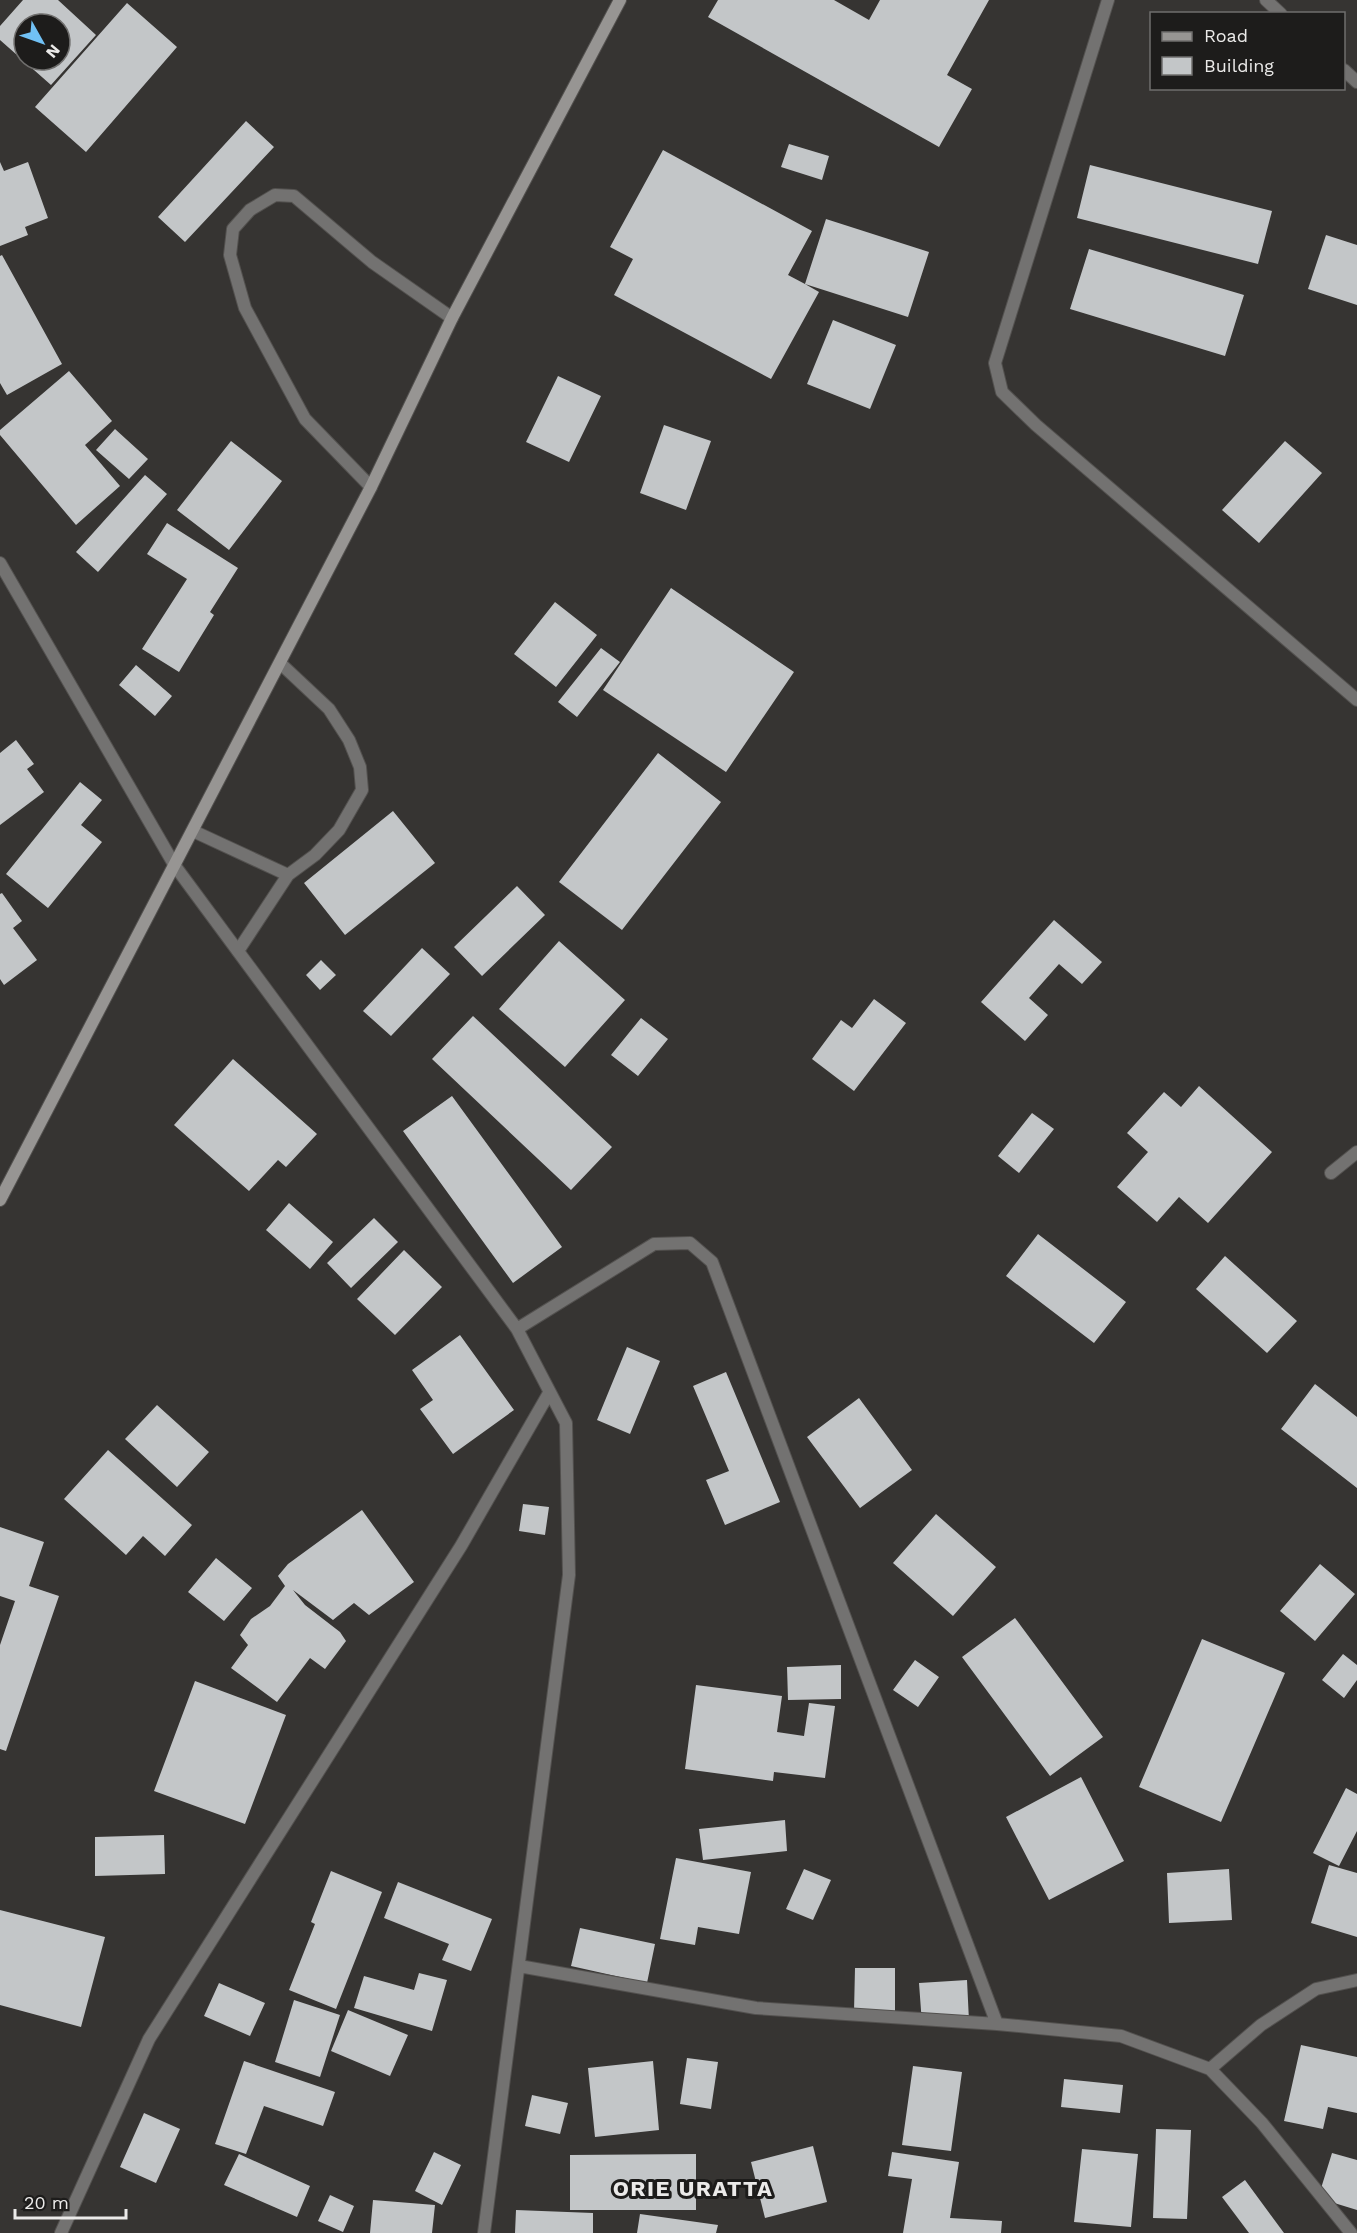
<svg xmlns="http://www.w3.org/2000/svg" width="1357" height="2233" font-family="'Work Sans',sans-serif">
  <rect width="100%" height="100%" fill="#363432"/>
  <path fill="#c3c6c8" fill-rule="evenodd" d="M23 0H58L96 35 51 85 0 40V26ZM24 24H60V60H24Z
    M718 0H834L869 20 880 0H989L947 75 972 89 939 147 708 17Z
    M127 3 177 47 86 152 35 107Z
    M246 121 274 147 185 242 158 217Z
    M789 144 829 156 822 180 781 167Z
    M663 150 812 231 788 275 805 284 826 219 929 252 908 317 805 284 819 292 771 379 614 295 633 259 610 247Z
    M0 162 4 171 28 162 48 218 25 227 28 235 0 246Z
    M1090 165 1272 211 1258 264 1077 218Z
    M1326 235 1357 245V305L1308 289Z
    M1089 249 1244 295 1225 356 1070 309Z
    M2 255 62 364 7 395 0 383V256Z
    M833 320 896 345 870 409 807 384Z
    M69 371 112 421 85 445 120 486 76 525 0 435V430Z
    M558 376 601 396 569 462 526 442Z
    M664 425 711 441 686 510 640 493Z
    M115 429 148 459 129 479 96 450Z
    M231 441 282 481 229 550 177 510Z
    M1285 441 1322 473 1259 543 1222 510Z
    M145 475 167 494 98 572 76 552Z
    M167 523 238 568 210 612 214 615 179 672 142 649 187 579 147 554Z
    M671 588 794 672 726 772 603 690Z
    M555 602 597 635 556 687 514 654Z
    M601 648 620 662 577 717 558 702Z
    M136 665 172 696 155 716 119 685Z
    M16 740 34 764 27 769 44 792 0 825V753Z
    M658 753 721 802 622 930 559 882Z
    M80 782 102 800 81 825 102 842 48 908 6 874Z
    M393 811 435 863 345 935 304 883Z
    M517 886 545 915 482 976 454 947Z
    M2 893 22 921 13 928 37 960 4 985 0 979V894Z
    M1054 920 1102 962 1082 984 1059 964 1029 998 1048 1015 1025 1041 981 1002Z
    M559 941 625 1000 565 1067 499 1009Z
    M422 948 450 974 391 1036 363 1011Z
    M321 960 336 975 320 990 306 975Z
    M874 999 906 1023 854 1091 812 1059 841 1020 852 1028Z
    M473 1016 612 1147 571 1190 432 1059Z
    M641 1018 668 1039 638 1076 611 1055Z
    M233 1059 317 1134 286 1167 278 1160 249 1191 174 1125Z
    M1199 1086 1272 1152 1208 1223 1179 1197 1157 1222 1117 1187 1148 1152 1127 1133 1164 1092 1181 1107Z
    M452 1096 562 1247 513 1283 403 1131Z
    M1032 1113 1054 1129 1019 1173 998 1156Z
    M289 1203 333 1242 310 1269 266 1230Z
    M374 1218 398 1242 351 1288 327 1263Z
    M1038 1234 1126 1302 1094 1343 1006 1276Z
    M404 1250 442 1287 395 1335 357 1299Z
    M1225 1256 1297 1321 1267 1353 1196 1289Z
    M460 1335 514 1410 453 1454 420 1409 433 1400 412 1370Z
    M627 1347 660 1361 630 1434 597 1420Z
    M726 1372 780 1502 725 1525 706 1480 729 1471 693 1386Z
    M1315 1384 1357 1417V1488L1281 1429Z
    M859 1398 912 1470 860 1508 807 1437Z
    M157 1405 209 1452 177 1487 125 1439Z
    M108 1450 192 1525 165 1556 143 1536 126 1555 64 1499Z
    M523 1504 549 1507 545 1535 519 1531Z
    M362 1510 414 1582 369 1615 354 1603 333 1620 293 1590 305 1605 340 1632 346 1641 325 1669 310 1658 277 1702 231 1668 248 1645 240 1635 251 1619 270 1606 285 1586 278 1576 288 1564Z
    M936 1514 996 1567 953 1616 893 1563Z
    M0 1527 44 1542 29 1586 59 1596 6 1751 0 1749V1645L15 1601 0 1596Z
    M216 1558 252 1588 224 1621 188 1592Z
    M1320 1564 1355 1594 1315 1641 1280 1611Z
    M1015 1618 1103 1737 1050 1776 962 1657Z
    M1202 1639 1285 1673 1221 1822 1139 1787Z
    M1343 1654 1357 1665V1680L1344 1698 1322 1680Z
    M915 1660 939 1677 918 1707 893 1690Z
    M841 1665V1699L788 1700 787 1667Z
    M195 1681 286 1715 245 1824 154 1791Z
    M696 1685 782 1696 777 1732 804 1736 809 1703 835 1706 825 1778 774 1772 773 1781 685 1769Z
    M1081 1777 1124 1861 1049 1900 1006 1817Z
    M1346 1788 1357 1794V1831L1339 1866 1313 1853Z
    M785 1820 787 1851 703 1860 699 1829Z
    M164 1835 165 1874 95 1876V1837Z
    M676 1858 751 1872 739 1934 698 1927 695 1945 660 1939Z
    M1329 1865 1357 1873V1937L1311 1923Z
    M804 1869 831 1880 813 1920 786 1909Z
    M1229 1869 1232 1920 1169 1923 1167 1873Z
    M331 1871 382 1892 336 2009 289 1990 315 1924 311 1922Z
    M398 1882 492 1919 471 1971 442 1960 449 1944 384 1918Z
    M0 1910 105 1937 81 2027 0 2005Z
    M580 1928 655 1944 647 1983 571 1966Z
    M855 1968H895V2013L854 2012Z
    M419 1973 447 1980 432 2031 354 2008 364 1976 414 1990Z
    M967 1980 969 2021 922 2024 919 1983Z
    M219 1983 265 2003 250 2036 204 2016Z
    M294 2000 340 2015 320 2077 275 2062Z
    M348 2010 408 2035 390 2076 331 2051Z
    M1301 2045 1357 2057V2113L1328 2107 1323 2129 1284 2121Z
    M687 2058 718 2062 711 2109 680 2104Z
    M244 2061 335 2092 323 2126 264 2106 246 2154 215 2144Z
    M653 2061 659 2130 595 2137 588 2068Z
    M913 2066 962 2072 951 2151 902 2145Z
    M1064 2079 1123 2085 1120 2113 1061 2107Z
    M532 2095 568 2103 560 2134 525 2126Z
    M144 2113 180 2129 156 2183 120 2167Z
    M1156 2129 1191 2130 1187 2219 1153 2218Z
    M813 2146 827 2202 765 2218 751 2162Z
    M1082 2149 1138 2154 1131 2227 1074 2222Z
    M434 2152 461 2165 442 2205 415 2191Z
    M892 2152 959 2162 950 2218 1002 2221 1001 2233H903L912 2179 888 2176Z
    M1332 2153 1357 2160V2210L1318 2198Z
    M239 2154 310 2186 297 2217 224 2185Z
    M696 2154V2210H570V2155Z
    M1245 2180 1284 2233H1249L1222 2197Z
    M330 2195 354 2206 343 2232 318 2221Z
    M373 2200 435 2205 432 2233H370Z
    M516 2210 593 2213V2233H515Z
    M640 2214 718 2225 716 2233H637Z"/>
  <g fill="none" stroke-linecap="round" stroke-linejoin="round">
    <defs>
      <path id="service" d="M371 487 305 419 245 308 230 255 233 229 250 210 275 195 294 196 372 262 452 318
        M193 831 288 875 315 855 339 830 362 790 360 767 349 740 329 709 280 663
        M238 951 288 875"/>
      <path id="minor" d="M1108 0 995 363 1002 392 1036 425 1357 700
        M1266 0 1281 14
        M1344 70 1357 82
        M175 866 517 1329 566 1423 569 1575 484 2233
        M1331 1173 1357 1152
        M517 1329 654 1244 690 1243 712 1262 997 2024
        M519 1966 756 2008 997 2024 1121 2036 1210 2069 1262 2123 1351 2233
        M1210 2069 1261 2025 1316 1989 1357 1980
        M61 2233 149 2039 461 1546 549 1393"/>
      <path id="tertiary" d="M0 563 175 866"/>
      <path id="secondary" d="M0 1200 371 487 452 318 620 0"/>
    </defs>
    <use href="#service" stroke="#53514f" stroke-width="14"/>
    <use href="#minor" stroke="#53514f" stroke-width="14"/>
    <use href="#tertiary" stroke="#53514f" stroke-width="14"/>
    <use href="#secondary" stroke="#53514f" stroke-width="14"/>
    <use href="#service" stroke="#737271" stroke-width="12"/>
    <use href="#minor" stroke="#737271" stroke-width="12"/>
    <use href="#tertiary" stroke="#737271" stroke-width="12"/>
    <use href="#secondary" stroke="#979593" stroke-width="12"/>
  </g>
  <g text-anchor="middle" stroke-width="6" stroke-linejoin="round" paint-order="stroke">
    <g font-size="22" font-weight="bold" letter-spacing="1.5" fill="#ebeae9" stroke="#1d1c1b">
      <text x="693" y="2196">ORIE URATTA</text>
    </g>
  </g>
  <rect x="1150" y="12" width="195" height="78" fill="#1d1c1b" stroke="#6f6e6d" stroke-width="1.5"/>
  <rect x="1162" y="32" width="30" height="9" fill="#979593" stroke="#6f6e6d" stroke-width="1.5"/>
  <text x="1204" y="42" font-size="18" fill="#ebeae9">Road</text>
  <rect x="1162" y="57" width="30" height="18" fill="#c3c6c8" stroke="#6f6e6d" stroke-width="1.5"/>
  <text x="1204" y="72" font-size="18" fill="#ebeae9">Building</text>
  <g transform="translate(42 42) rotate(130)"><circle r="28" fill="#1d1c1b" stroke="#6f6e6d" stroke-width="1.5"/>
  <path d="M0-4.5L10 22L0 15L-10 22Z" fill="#71c1f5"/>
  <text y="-9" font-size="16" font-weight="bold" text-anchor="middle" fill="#ebeae9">N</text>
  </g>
  <path d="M15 2209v9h111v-9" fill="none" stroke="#ebeae9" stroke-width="3"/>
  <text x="24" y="2209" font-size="18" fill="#ebeae9" stroke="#1d1c1b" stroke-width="4.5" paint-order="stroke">20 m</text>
</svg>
